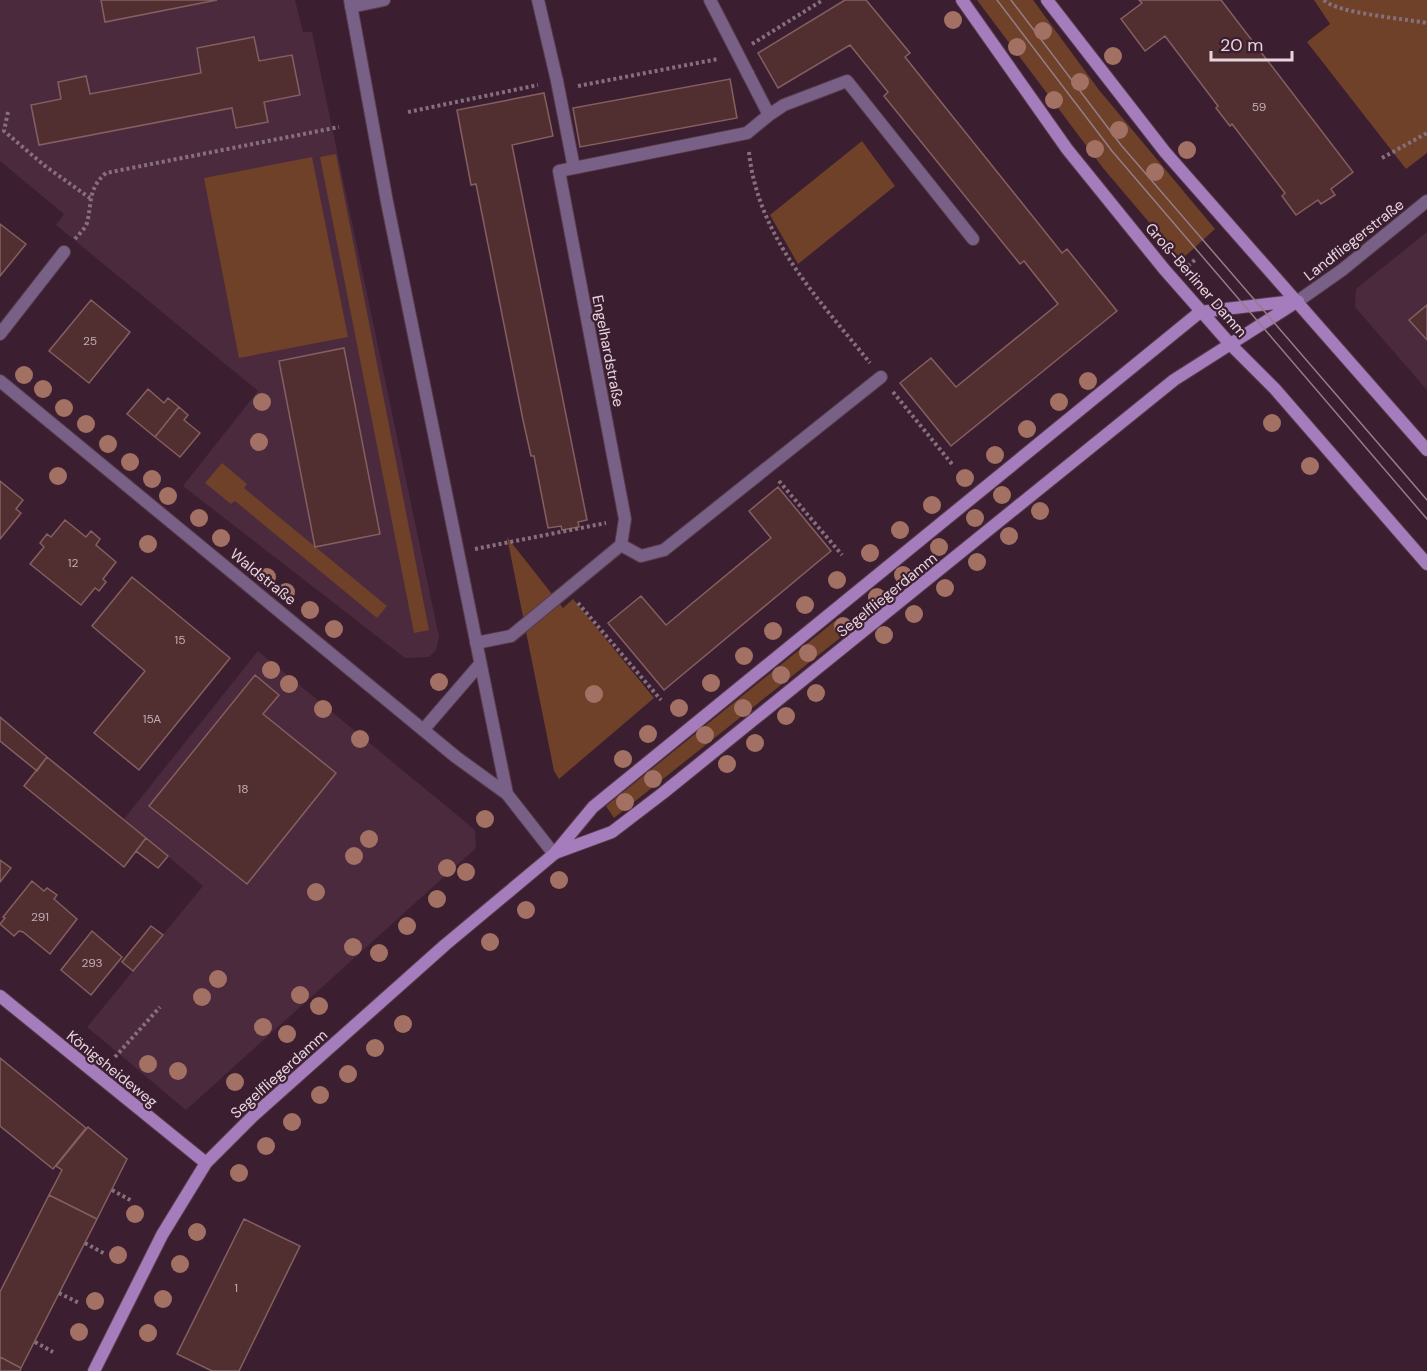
<svg xmlns="http://www.w3.org/2000/svg" width="1427" height="1371" font-family="'DM Sans',sans-serif">
  <rect width="100%" height="100%" fill="#3b1f30"/>
  <path fill="#4b2a3e" d="M0 0H295L303 32H312L439 637 436 650 429 657 405 658 183 486 258 391 56 225 64 214 0 161Z
    M1427 232V390L1355 307 1356 289Z
    M258 651 475 830 476 848 186 1110 87 1027 203 886 124 819Z"/>
  <path fill="#6f4128" d="M977 0H1033L1099 90 1215 229 1181 260 1103 168Z
    M1314 0H1427V153L1406 169 1307 42 1330 24Z
    M862 141 895 186 798 264 770 215Z
    M336 154 429 630 414 633 320 157Z
    M312 157 348 337 239 358 204 178Z
    M222 463 247 484 244 488 387 606 377 618 235 501 231 504 205 483Z
    M507 537 563 608 573 599 654 698 559 779 554 771Z
    M835 621 845 634 614 818 606 806Z"/>
  <path fill="#512f31" stroke="#855f60" stroke-width="1.5" d="M101 0H217L105 22Z
    M845 0H866L910 53 905 57 1062 253 1067 249 1117 311 951 446 900 383 931 358 956 387 1058 304 1024 261 1020 264 884 96 888 92 850 45 778 88 758 53Z
    M1139 0H1221L1353 172 1331 189 1335 195 1321 204 1318 200 1296 215 1282 196 1285 193 1232 124 1230 126 1216 108 1218 106 1165 36 1145 51 1121 19 1142 3Z
    M254 37 259 61 292 55 300 95 264 102 268 122 236 128 232 108 39 145 31 105 61 99 58 82 86 76 90 94 201 73 197 48Z
    M730 79 737 118 580 147 573 108Z
    M544 93 553 136 512 145 587 520 578 522 579 527 562 530 561 526 548 528 534 456H531L523 420 476 184 471 185 457 110Z
    M0 224 26 244 0 276Z
    M91 300 130 332 89 383 49 351Z
    M1427 305V340L1409 320Z
    M344 348 380 534 315 547 279 361Z
    M148 389 164 403 168 398 179 407 155 437 127 414Z
    M179 407 188 415 184 420 200 433 180 457 155 437Z
    M0 481 23 500 16 509 21 513 0 539Z
    M778 487 831 551 664 690 608 623 641 596 666 625 771 538 749 511Z
    M65 520 86 537 91 531 100 539 96 545 116 562 103 579 106 582 99 591 95 588 81 605 30 564 44 547 40 543 47 534 51 537Z
    M132 577 230 658 139 770 94 733 145 671 92 626Z
    M255 675 279 695 263 714 336 773 247 884 149 806Z
    M0 717 47 757 37 771 0 741Z
    M47 757 146 838 124 867 24 786Z
    M146 838 168 856 158 868 136 851Z
    M0 860 11 868 0 882Z
    M32 881 44 891 47 888 57 895 54 899 77 919 50 954 23 932 19 931 14 936 0 924 5 918 3 917Z
    M151 926 163 935 133 971 122 962Z
    M92 931 122 957 91 995 61 970Z
    M0 1058 86 1128 53 1169 0 1126Z
    M88 1127 127 1159 97 1219 49 1195 62 1170 56 1166Z
    M49 1195 97 1219 21 1368 0 1357V1292Z
    M244 1219 300 1246 239 1371H212L177 1354Z
    M0 1357 21 1368 20 1371H0Z"/>
  <g fill="none" stroke-linecap="round" stroke-linejoin="round">
    <defs>
      <path id="lane" d="M538 0 557 81
        M710 0 748 74
        M0 334 64 252
        M424 729 480 664"/>
      <path id="street" d="M350 0 387 202 507 794 554 854
        M351 7 384 0
        M748 74 769 115 784 105 847 81 973 239
        M574 168 747 133 769 115
        M1298 301 1342 270 1427 201
        M0 381 456 757 507 794
        M621 545 641 556 664 550 881 377
        M476 643 511 636 621 545 625 519 559 171 574 168 557 81"/>
      <path id="secondary" d="M962 0 1067 149 1164 269 1230 344 1275 389 1427 564
        M1047 0 1165 152 1427 450
        M1200 312 1294 301
        M555 853 612 832 663 793 1174 380 1298 301
        M0 996 206 1163
        M94 1371 162 1235 206 1163 253 1116 445 945 554 854 593 807 1200 312"/>
    </defs>
    <use href="#lane" stroke="#573c4c" stroke-width="14"/>
    <use href="#street" stroke="#573c4c" stroke-width="14"/>
    <use href="#secondary" stroke="#573c4c" stroke-width="14"/>
    <path stroke="#876f7d" stroke-width="4" stroke-dasharray="3 3" stroke-linecap="butt" d="M1324 0C1335 13 1407 19 1427 23
      M752 44 823 0
      M578 86 718 59
      M8 112 4 131 45 166 90 198
      M408 112 538 85
      M749 152C758 238 818 298 870 363
      M1382 158 1427 133
      M75 239C79 234 85 229 87 223 92 203 88 188 106 173L339 127
      M1188 266 1196 259
      M893 392 952 464
      M779 481 842 555
      M475 549 606 523
      M578 603 661 700
      M115 1057 160 1007
      M112 1190 132 1201
      M85 1243 105 1254
      M59 1293 79 1303
      M35 1342 53 1352"/>
    <use href="#lane" stroke="#796087" stroke-width="12"/>
    <use href="#street" stroke="#796087" stroke-width="12"/>
    <use href="#secondary" stroke="#a67dbc" stroke-width="12"/>
    <path stroke="#947d8a" stroke-width="1.5" d="M997 0 1112 151 1427 519
      M1011 0 1121 145 1427 500"/>
  </g>
  <g fill="#a37064">
    <circle cx="953" cy="20" r="9"/>
    <circle cx="1043" cy="31" r="9"/>
    <circle cx="1017" cy="47" r="9"/>
    <circle cx="1113" cy="56" r="9"/>
    <circle cx="1080" cy="82" r="9"/>
    <circle cx="1054" cy="100" r="9"/>
    <circle cx="1119" cy="130" r="9"/>
    <circle cx="1095" cy="149" r="9"/>
    <circle cx="1187" cy="150" r="9"/>
    <circle cx="1155" cy="172" r="9"/>
    <circle cx="24" cy="375" r="9"/>
    <circle cx="1088" cy="381" r="9"/>
    <circle cx="43" cy="389" r="9"/>
    <circle cx="262" cy="402" r="9"/>
    <circle cx="1059" cy="402" r="9"/>
    <circle cx="64" cy="408" r="9"/>
    <circle cx="1272" cy="423" r="9"/>
    <circle cx="86" cy="424" r="9"/>
    <circle cx="1027" cy="429" r="9"/>
    <circle cx="259" cy="442" r="9"/>
    <circle cx="108" cy="444" r="9"/>
    <circle cx="995" cy="455" r="9"/>
    <circle cx="130" cy="462" r="9"/>
    <circle cx="1310" cy="466" r="9"/>
    <circle cx="58" cy="476" r="9"/>
    <circle cx="965" cy="478" r="9"/>
    <circle cx="152" cy="479" r="9"/>
    <circle cx="1002" cy="495" r="9"/>
    <circle cx="168" cy="496" r="9"/>
    <circle cx="932" cy="505" r="9"/>
    <circle cx="1040" cy="511" r="9"/>
    <circle cx="199" cy="518" r="9"/>
    <circle cx="975" cy="518" r="9"/>
    <circle cx="900" cy="530" r="9"/>
    <circle cx="1009" cy="536" r="9"/>
    <circle cx="221" cy="538" r="9"/>
    <circle cx="148" cy="544" r="9"/>
    <circle cx="939" cy="547" r="9"/>
    <circle cx="870" cy="553" r="9"/>
    <circle cx="977" cy="562" r="9"/>
    <circle cx="903" cy="575" r="9"/>
    <circle cx="267" cy="577" r="9"/>
    <circle cx="837" cy="580" r="9"/>
    <circle cx="945" cy="588" r="9"/>
    <circle cx="286" cy="592" r="9"/>
    <circle cx="877" cy="597" r="9"/>
    <circle cx="805" cy="605" r="9"/>
    <circle cx="310" cy="610" r="9"/>
    <circle cx="914" cy="614" r="9"/>
    <circle cx="843" cy="626" r="9"/>
    <circle cx="334" cy="629" r="9"/>
    <circle cx="773" cy="631" r="9"/>
    <circle cx="884" cy="635" r="9"/>
    <circle cx="808" cy="653" r="9"/>
    <circle cx="744" cy="656" r="9"/>
    <circle cx="271" cy="670" r="9"/>
    <circle cx="781" cy="675" r="9"/>
    <circle cx="439" cy="682" r="9"/>
    <circle cx="711" cy="683" r="9"/>
    <circle cx="289" cy="684" r="9"/>
    <circle cx="816" cy="693" r="9"/>
    <circle cx="594" cy="694" r="9"/>
    <circle cx="679" cy="708" r="9"/>
    <circle cx="743" cy="708" r="9"/>
    <circle cx="323" cy="709" r="9"/>
    <circle cx="786" cy="716" r="9"/>
    <circle cx="648" cy="734" r="9"/>
    <circle cx="705" cy="735" r="9"/>
    <circle cx="360" cy="739" r="9"/>
    <circle cx="755" cy="743" r="9"/>
    <circle cx="623" cy="759" r="9"/>
    <circle cx="727" cy="764" r="9"/>
    <circle cx="653" cy="779" r="9"/>
    <circle cx="625" cy="802" r="9"/>
    <circle cx="485" cy="819" r="9"/>
    <circle cx="369" cy="839" r="9"/>
    <circle cx="354" cy="856" r="9"/>
    <circle cx="447" cy="868" r="9"/>
    <circle cx="466" cy="872" r="9"/>
    <circle cx="559" cy="880" r="9"/>
    <circle cx="316" cy="892" r="9"/>
    <circle cx="437" cy="899" r="9"/>
    <circle cx="526" cy="910" r="9"/>
    <circle cx="407" cy="926" r="9"/>
    <circle cx="490" cy="942" r="9"/>
    <circle cx="353" cy="947" r="9"/>
    <circle cx="379" cy="953" r="9"/>
    <circle cx="218" cy="979" r="9"/>
    <circle cx="300" cy="995" r="9"/>
    <circle cx="202" cy="997" r="9"/>
    <circle cx="319" cy="1006" r="9"/>
    <circle cx="403" cy="1024" r="9"/>
    <circle cx="263" cy="1027" r="9"/>
    <circle cx="287" cy="1034" r="9"/>
    <circle cx="375" cy="1048" r="9"/>
    <circle cx="148" cy="1064" r="9"/>
    <circle cx="178" cy="1071" r="9"/>
    <circle cx="348" cy="1074" r="9"/>
    <circle cx="235" cy="1082" r="9"/>
    <circle cx="320" cy="1095" r="9"/>
    <circle cx="292" cy="1122" r="9"/>
    <circle cx="266" cy="1146" r="9"/>
    <circle cx="239" cy="1173" r="9"/>
    <circle cx="135" cy="1214" r="9"/>
    <circle cx="197" cy="1232" r="9"/>
    <circle cx="118" cy="1255" r="9"/>
    <circle cx="180" cy="1264" r="9"/>
    <circle cx="163" cy="1299" r="9"/>
    <circle cx="95" cy="1301" r="9"/>
    <circle cx="79" cy="1332" r="9"/>
    <circle cx="148" cy="1333" r="9"/>
  </g>
  <g text-anchor="middle" stroke-width="4.5" stroke-linejoin="round" paint-order="stroke">
    <g font-size="12" fill="#c2abb3">
      <text x="1259" y="111">59</text>
      <text x="90" y="345">25</text>
      <text x="73" y="567">12</text>
      <text x="180" y="644">15</text>
      <text x="152" y="723">15A</text>
      <text x="243" y="793">18</text>
      <text x="40" y="921">291</text>
      <text x="92" y="967">293</text>
      <text x="236" y="1292">1</text>
    </g>
    <g font-size="15" fill="#e7d4de" stroke="#3b1f30">
      <text transform="translate(1354 240) rotate(-38)" y="5">Landfliegerstraße</text>
      <text transform="translate(1196 280) rotate(49)" y="5">Groß-Berliner Damm</text>
      <text transform="translate(608 351) rotate(79)" y="5">Engelhardstraße</text>
      <text transform="translate(263 577) rotate(39)" y="5">Waldstraße</text>
      <text transform="translate(887 595) rotate(-39)" y="5">Segelfliegerdamm</text>
      <text transform="translate(112 1069) rotate(39)" y="5">Königsheideweg</text>
      <text transform="translate(279 1074) rotate(-42)" y="5">Segelfliegerdamm</text>
    </g>
  </g>
  <path d="M1211 51v9h81v-9" fill="none" stroke="#e7d4de" stroke-width="3"/>
  <text x="1220" y="51" font-size="18" fill="#e7d4de" stroke="#3b1f30" stroke-width="4.5" paint-order="stroke">20 m</text>
</svg>
